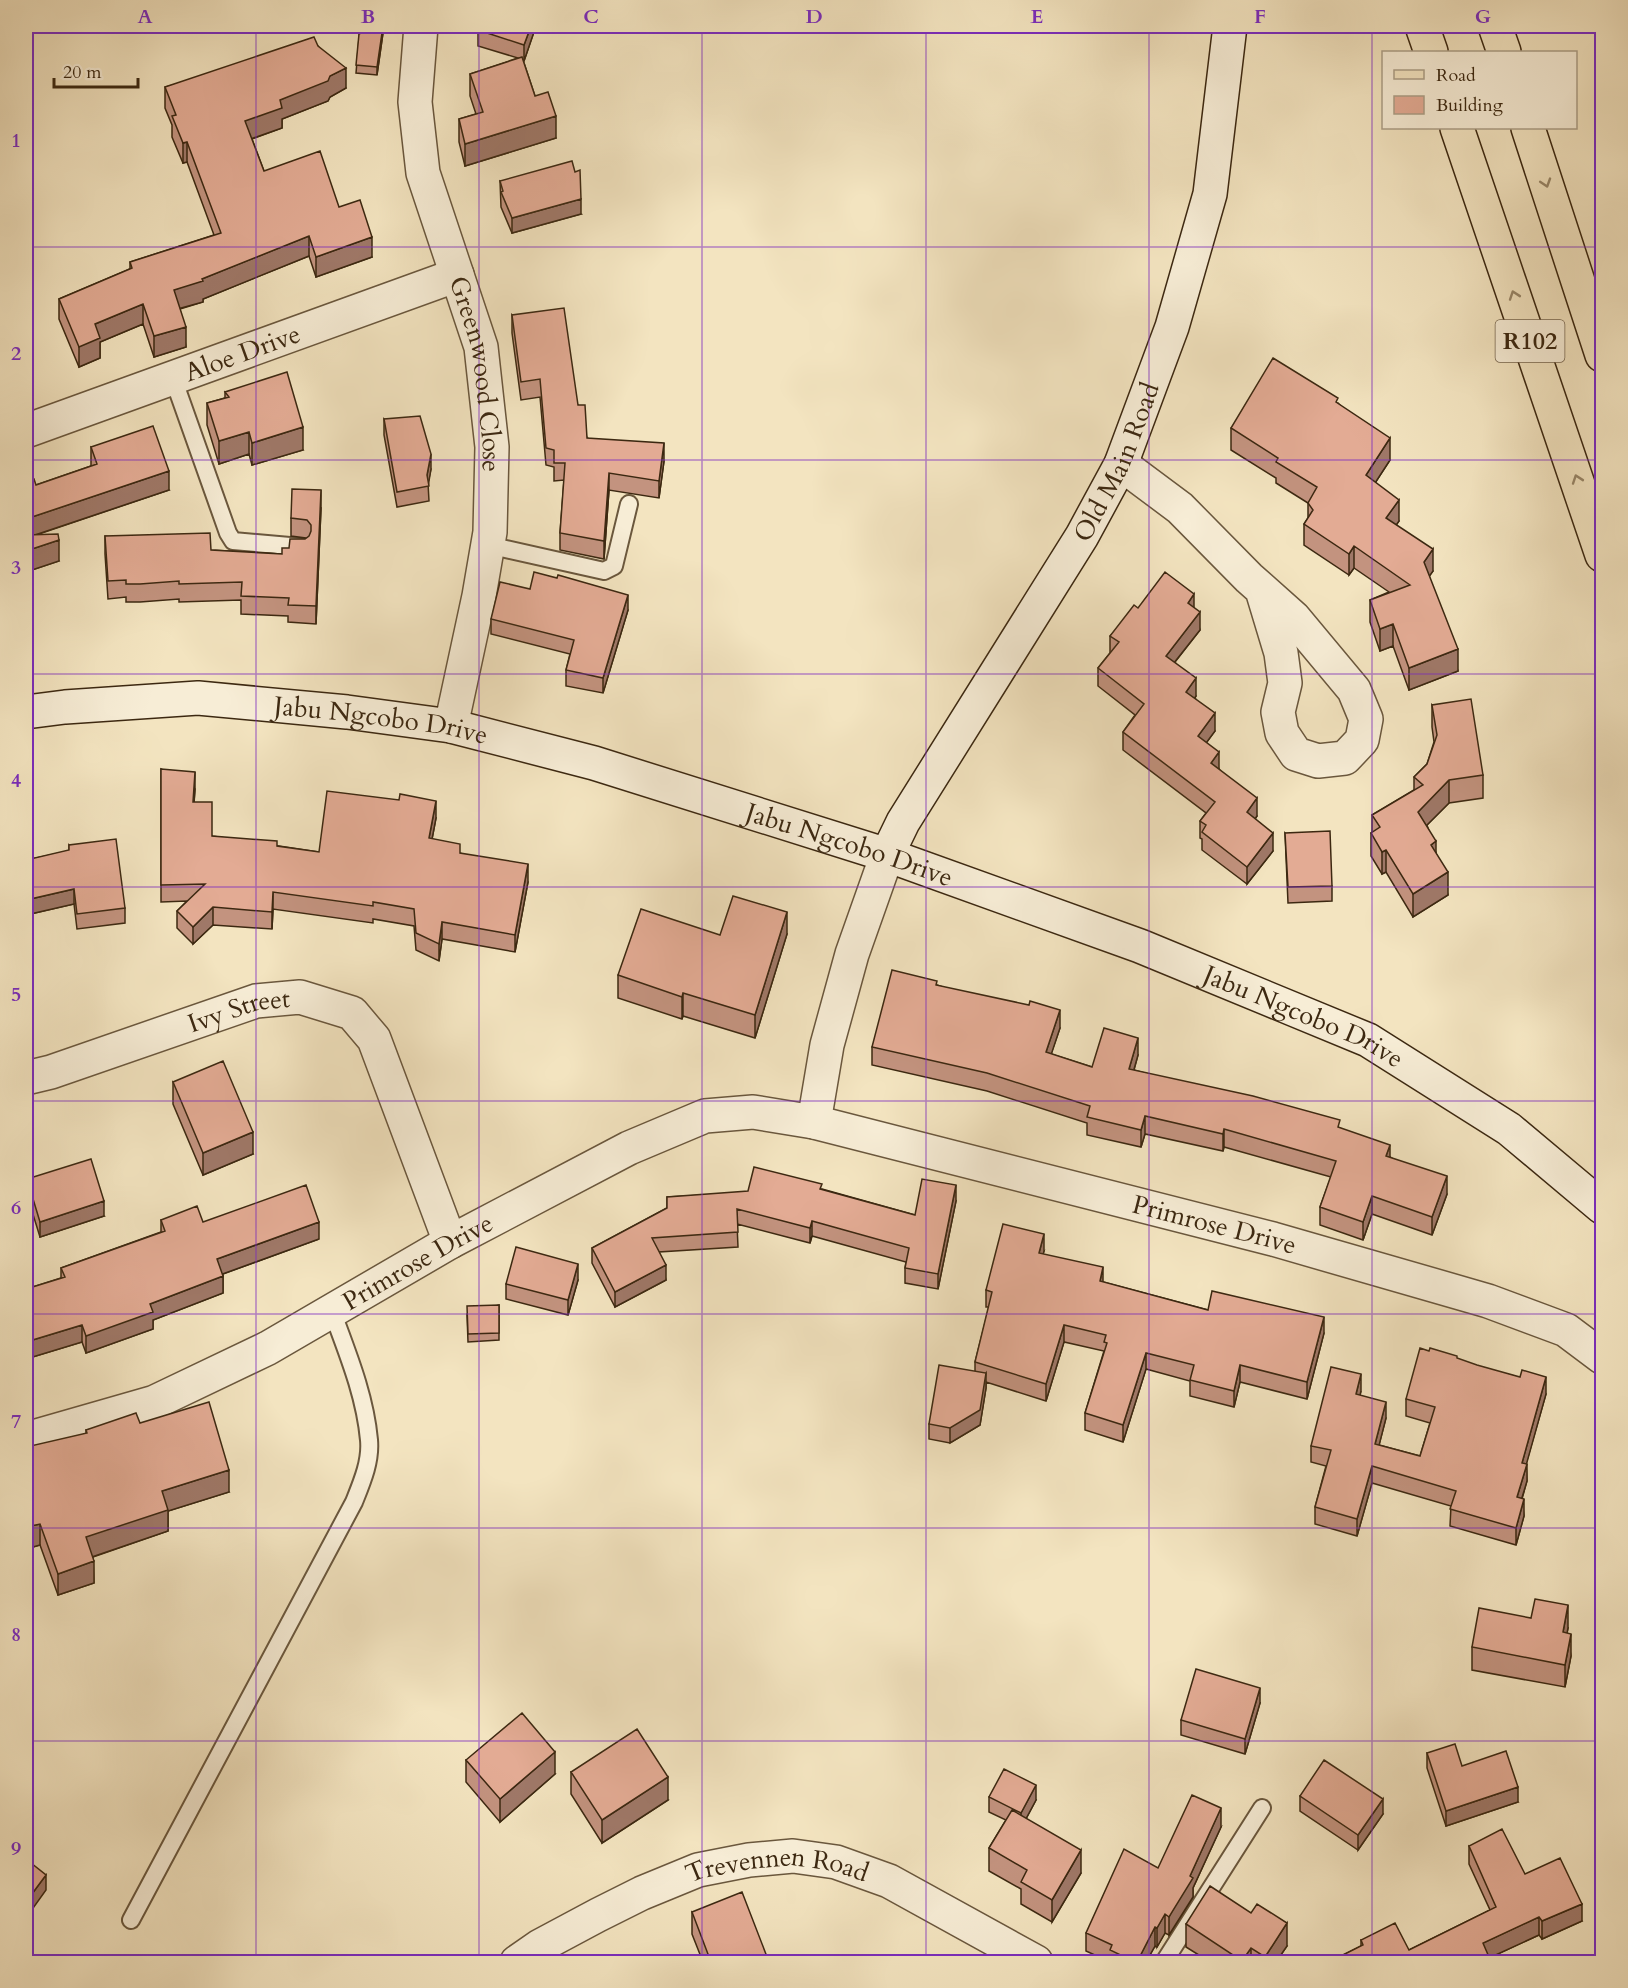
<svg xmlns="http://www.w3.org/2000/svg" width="1628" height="1988" font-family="Cardo,serif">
  <rect width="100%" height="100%" fill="#f3e4c0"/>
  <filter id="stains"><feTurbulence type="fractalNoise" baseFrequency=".00333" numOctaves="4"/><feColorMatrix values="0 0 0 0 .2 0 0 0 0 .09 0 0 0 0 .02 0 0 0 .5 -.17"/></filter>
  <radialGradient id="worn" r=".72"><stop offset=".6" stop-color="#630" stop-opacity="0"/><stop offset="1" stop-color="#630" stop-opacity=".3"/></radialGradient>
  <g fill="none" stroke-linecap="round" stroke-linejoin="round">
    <defs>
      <path id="lane" d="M173 378 228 533 233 541 301 547
        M488 545 604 571 614 566 629 504
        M131 1920 354 1502C362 1482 371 1461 369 1440 365 1395 347 1352 332 1311
        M1164 1962 1262 1808"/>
      <g id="street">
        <path id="s1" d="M421 26 415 102 423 173 481 347 492 447 490 532 479 596 451 726"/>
        <path id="s2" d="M26 431 457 275"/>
        <path d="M1121 464 1180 508 1249 578 1294 618 1354 690 1366 719 1362 740 1345 758 1318 761 1296 754 1282 733 1278 712 1285 683 1281 653 1262 590"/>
        <path id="s3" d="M26 1078 51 1072 256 1001 300 997 352 1013 374 1039 450 1242"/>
        <path d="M814 1122 827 1045 852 954 887 855"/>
        <path id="s4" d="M26 1439 155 1402 268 1348 450 1242 629 1148 705 1116 753 1112 814 1122 1273 1239 1488 1301 1566 1330 1602 1357"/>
        <path id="s5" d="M517 1962 540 1946 598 1915 642 1893 698 1870 749 1860 793 1856 836 1862 889 1881 1036 1962"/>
      </g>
      <g id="secondary">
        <path id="s6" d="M26 712 65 707 198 698 347 712 451 726 594 763 887 855 1140 946 1368 1040 1509 1129 1602 1207"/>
        <path id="s7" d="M887 855 903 822 1082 536 1121 464 1172 327 1210 194 1230 26"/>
      </g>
      <path id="primary" d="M1422 26 1431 52
        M1495 26 1504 52
        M1457 128 1602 555
        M1528 128 1602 355"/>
    </defs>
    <use href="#lane" stroke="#6a573d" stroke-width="20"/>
    <use href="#street" stroke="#6a573d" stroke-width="36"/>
    <use href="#secondary" stroke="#3c2811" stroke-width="36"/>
    <use href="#primary" stroke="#3c2811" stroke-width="36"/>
    <use href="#lane" stroke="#f7edd6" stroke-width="16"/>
    <use href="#street" stroke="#f7edd6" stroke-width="33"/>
    <use href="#secondary" stroke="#f7edd6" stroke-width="33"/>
    <use href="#primary" stroke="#f3e4c0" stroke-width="33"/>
  </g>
  <path fill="#c3937f" stroke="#3c2811" stroke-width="1.5" d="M313 26H335L334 27 319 28Z
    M360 26H384L377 75 356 73Z
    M536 26 524 61 523 60 535 96 556 138 465 166 459 142V119L476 114 470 96V74L518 58 478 46V30Z
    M318 46 346 88 330 97 328 101 282 119V128L252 139 264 171 339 207 372 257 316 277 309 256 203 299V302L180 309 186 347 154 357 143 324 100 342V358L79 367 59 319V299L130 269V262L214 235 187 162 183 163 172 137V125L165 108V87Z
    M500 181 581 214 512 233 501 207Z
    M512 315 578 405 587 438 664 461 659 498 609 490 604 559 560 550V533L564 480 554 481V467L546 465 540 397 521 400 512 333Z
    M225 392 303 450 252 465 249 454 219 464 207 425V403L225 398Z
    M1338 403 1390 460 1375 483 1399 521 1396 525 1433 571 1429 576 1458 671 1409 690 1393 646 1380 651 1370 622V600L1389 592 1354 568 1349 575 1304 545V524L1308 518V503L1276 483V478L1231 450V428Z
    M384 419 431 469 428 483 429 501 397 507 384 435Z
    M91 447 169 490 36 535 59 561 26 572V482L36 485 91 466Z
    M321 508 316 624 288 622V616L241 614V600L179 602V599L140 602H126V597L108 599 105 554V536L211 550 282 554 306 538 291 536V518Z
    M530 589 628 610 603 693 566 686V670L570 654 491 634V619Z
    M1138 608H1194L1200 630 1175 662 1196 696 1195 698 1215 731 1206 743 1219 769 1257 816 1255 819 1273 851 1247 884 1202 850V839L1200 838V821L1206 813 1123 750V732L1135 715 1098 686V668L1110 653V636Z
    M1432 705 1483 775V798L1449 803 1427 825 1436 853 1448 895 1413 917 1386 872 1382 874 1371 856V833L1372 832V815L1414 790V777L1427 764 1434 742 1432 727Z
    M161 769 195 789 194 802 212 836 319 852 436 818 432 839 460 853 528 882 515 952 442 939 439 961 416 950 414 926 373 919V923L273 909 272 929 213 925 193 944 177 928V911L187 901 161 902Z
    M1285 833 1332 886V901L1288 903Z
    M69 845 125 908V923L77 929 74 904 26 915V860L69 851Z
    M787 934 755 1038 683 1016 682 1019 618 998V975L720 935Z
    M937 985 1060 1028 1051 1054 1092 1067 1138 1055 1134 1070 1340 1128 1390 1157 1447 1194 1432 1235 1372 1214 1363 1240 1320 1225V1207L1331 1177 1224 1147 1223 1151 1145 1134 1141 1147 1087 1135V1123L987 1091 872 1065V1047Z
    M173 1082 253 1154 203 1175 173 1104Z
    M27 1179 104 1216 40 1237 27 1195Z
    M822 1189 915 1215 956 1201 938 1289 905 1283V1268L906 1262 812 1236 810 1243 737 1224 738 1247 659 1252 666 1280 615 1307 592 1263V1248L667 1208V1197Z
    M161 1220 203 1222 319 1239 223 1274V1293L153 1320V1329L86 1353 82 1342 26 1359V1289L61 1278V1268L161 1232Z
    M1044 1251 1043 1254 1103 1282 1208 1310 1324 1333 1307 1399 1240 1382 1234 1407 1190 1396V1381L1146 1369 1123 1442 1085 1430V1413L1104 1351 1064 1342 1046 1401 986 1382V1388L980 1425 950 1443 929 1439V1424L975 1371V1362L989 1307H986V1290Z
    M578 1280 568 1315 506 1299V1284Z
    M499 1305V1340L468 1342 467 1314Z
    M1457 1359 1546 1394 1526 1464 1527 1481 1522 1499 1524 1516 1516 1545 1450 1526 1451 1506 1372 1483 1357 1536 1315 1524V1507L1326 1466 1311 1462V1446L1361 1391 1360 1395 1386 1418 1379 1445 1420 1456 1430 1423 1406 1416V1399Z
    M140 1423 229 1492 168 1511V1531L93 1557 94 1583 58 1595 40 1545 26 1549 86 1433V1430Z
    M1568 1628 1567 1633 1571 1656 1565 1687 1472 1670V1647Z
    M1260 1703 1245 1754 1181 1735V1720Z
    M1427 1753 1462 1766 1518 1802 1446 1826 1427 1768Z
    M466 1760 555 1774 500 1822 466 1782Z
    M571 1772 668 1800 602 1843 571 1794Z
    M1300 1796 1383 1814 1358 1850 1300 1811Z
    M989 1797 1036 1800 1026 1819 1081 1873 1052 1922 1021 1904V1889L989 1871V1848L1006 1820 989 1812Z
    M1221 1827 1193 1888V1897L1169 1935 1165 1933 1157 1947 1155 1946 1146 1962H1110L1086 1951V1933L1158 1868Z
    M1469 1846 1525 1874 1582 1921 1542 1939 1539 1935 1489 1958V1962H1331V1961L1361 1946V1940L1409 1950 1490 1910 1469 1864Z
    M692 1912 769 1962H703L692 1934Z
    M1186 1924 1287 1946 1276 1962H1210L1186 1947Z"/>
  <path fill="#9f7868" stroke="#3c2811" stroke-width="1.5" d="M383 26H384L377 75V67Z
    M531 26H536L524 61V45Z
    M346 68V88L330 97 328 101 282 119V128L245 141V121L280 100Z
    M556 116V138L465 166V144Z
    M187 142V162L183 163V143Z
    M581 199V214L512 233V218Z
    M309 236V256L203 299V302L174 310V290Z
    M372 237V257L316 277V257Z
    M143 304V324L100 342V358L79 367V347L95 324Z
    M186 327V347L154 357V336Z
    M303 427V450L252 465V443Z
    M249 432V454L219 464V441Z
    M1390 438V460L1366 497V475Z
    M664 443V461L659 498V481Z
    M431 454V469L428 487 427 475Z
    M169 471V490L26 538V519Z
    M609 473V490L604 559V541Z
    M321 490V508L316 624V606Z
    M1399 500V521L1386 540V518Z
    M59 540V561L26 572V551Z
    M1354 546V568L1349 575V554Z
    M1433 549V571L1424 584V562Z
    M1194 594V612L1188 603Z
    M628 595V610L603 693V678Z
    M1200 612V630L1166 673V656Z
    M1393 624V646L1380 651V629Z
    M1458 649V671L1409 690V668Z
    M1196 678V696L1186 710V692Z
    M1215 713V731L1198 754V736Z
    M1219 752V770L1211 763Z
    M195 772V789L193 819V802Z
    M1449 780V803L1418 834V812Z
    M1257 798V816L1247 830V812Z
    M436 801V818L429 855V838Z
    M1273 833V851L1247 884V867Z
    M1436 841V864L1431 845Z
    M1386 850V872L1382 874V852Z
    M528 864V882L515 952V935Z
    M1448 872V895L1413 917V894Z
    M74 889V904L26 915V900Z
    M273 892V909L272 929V912Z
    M213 907V925L193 944V927Z
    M787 912V934L755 1038V1015Z
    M442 922V939L439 961V944Z
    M683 993V1016L682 1019V997Z
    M1060 1010V1028L1046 1070V1052Z
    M1138 1038V1055L1129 1087V1069Z
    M1145 1116V1134L1141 1147V1130Z
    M1224 1129V1147L1223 1151V1134Z
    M253 1132V1154L203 1175V1153Z
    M1390 1145V1163L1386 1156Z
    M1447 1176V1194L1432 1235V1217Z
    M956 1185V1201L938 1289V1274Z
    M1372 1196V1214L1363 1240V1222Z
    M104 1201V1216L40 1237V1222Z
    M812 1221V1236L810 1243V1228Z
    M319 1222V1239L217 1276V1259Z
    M1044 1234V1251L1039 1270V1253Z
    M578 1264V1280L568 1315V1300Z
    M666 1265V1280L615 1307V1292Z
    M1103 1267V1284L1100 1281Z
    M223 1276V1293L153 1320V1329L86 1353V1336L150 1304Z
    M1324 1317V1333L1307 1399V1382Z
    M82 1325V1342L26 1359V1342Z
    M1064 1325V1342L1046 1401V1384Z
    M1146 1353V1369L1123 1442V1425Z
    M1240 1365V1382L1234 1407V1391Z
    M986 1373V1388L980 1425 950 1443V1428Z
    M1361 1374V1391L1356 1411V1394Z
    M1546 1377V1394L1522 1480V1463Z
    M1386 1402V1418L1375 1461V1444Z
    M1527 1464V1481L1517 1514V1497Z
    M1372 1466V1483L1357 1536V1519Z
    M229 1470V1492L168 1511V1531L86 1559V1537L162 1491Z
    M1524 1499V1516L1516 1545V1528Z
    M40 1524V1545L26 1549V1527Z
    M94 1561V1583L58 1595V1574Z
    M1568 1605V1628L1563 1654V1632Z
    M1571 1634V1656L1565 1687V1665Z
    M1260 1688V1703L1245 1754V1739Z
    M555 1752V1774L500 1822V1799Z
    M668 1777V1800L602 1843V1820Z
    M1036 1785V1800L1021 1828V1813Z
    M1518 1787V1802L1446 1826V1811Z
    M1383 1799V1814L1358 1850V1835Z
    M1221 1808V1827L1193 1888V1897L1169 1935V1917L1190 1876Z
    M1081 1850V1873L1052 1922V1900Z
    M46 1875V1890L26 1918V1902Z
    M1582 1904V1921L1542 1939V1921Z
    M1165 1914V1933L1157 1947V1928Z
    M1539 1917V1935L1489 1958V1962H1478L1483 1943Z
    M1287 1923V1946L1276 1962H1265V1957Z
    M1155 1927V1946L1146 1962H1137Z
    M1251 1948V1962H1242V1961Z"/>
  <path fill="#e3ab94" stroke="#3c2811" stroke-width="1.5" d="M360 26H383L377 67 356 65 359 34 361 33H360Z
    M480 26H531L524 45 478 30Z
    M314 37 318 46 346 68 330 76 328 81 280 100 282 108 245 121 264 171 320 151 339 207 360 200 372 237 316 257 309 236 202 279 203 281 174 290 186 327 154 336 143 304 95 324 100 338 79 347 59 299 132 268 130 262 221 233 187 142 183 143 172 116 176 115 165 87Z
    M522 57 535 96 548 92 556 116 465 144 459 119 483 112 470 74Z
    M572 161 575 172 580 170 581 199 512 218 501 192 503 191 500 181Z
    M564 308 578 405H585L587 438 664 443 659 481 609 473 604 541 560 533 565 463H554V450L546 448 540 379 521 382 512 315Z
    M1273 358 1338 398 1336 402 1390 438 1366 475 1399 500 1386 518 1433 549 1424 562 1458 649 1409 668 1393 624 1380 629 1370 600 1410 585 1354 546 1349 554 1304 524 1313 510 1308 503 1317 487 1276 462 1278 458 1231 428Z
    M287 372 303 427 252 443 249 432 219 441 207 403 229 397 225 392Z
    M420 416 431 454 427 475 429 486 397 492 384 419Z
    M153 426 169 471 26 519V482L34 479 36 485 97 464 91 447Z
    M292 489 321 490 316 606 288 605 289 598 241 596 242 582 179 584V581L140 584H126V580L108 581 105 536 210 533 211 550 282 554V548H289L290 539H305L309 536 311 531V525L307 520 291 518Z
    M58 534 59 540 26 551V535Z
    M534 572 557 578 558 575 628 595 603 678 566 670 574 640 491 619 500 582 530 589Z
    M1165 572 1194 594 1188 603 1200 612 1166 656 1196 678 1186 692 1215 713 1198 736 1219 752 1211 763 1257 798 1247 812 1273 833 1247 867 1202 832 1206 825 1200 821 1215 802 1123 732 1144 704 1098 668 1119 642 1110 636 1134 605 1138 608Z
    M1471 699 1483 775 1449 780 1418 812 1436 841 1431 845 1448 872 1413 894 1386 850 1382 852 1371 833 1380 827 1372 815 1423 785 1414 777 1427 764 1437 735 1432 705Z
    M161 769 195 772 193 802H212V836L277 841V846L319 852 327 791 399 800 400 794 436 801 429 838 460 844V853L528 864 515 935 442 922 439 944 416 933 414 909 373 902V906L273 892 272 912 213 907 193 927 177 911 205 884 161 885Z
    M1330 831 1332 886 1288 887 1285 833Z
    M116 839 125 908 77 914 74 889 26 900V860L69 850V845Z
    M733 896 787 912 755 1015 683 993 682 997 618 975 641 909 720 935Z
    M892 970 937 981 936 985 1029 1005 1030 1001 1060 1010 1046 1052 1092 1067 1104 1028 1138 1038 1129 1069 1253 1096 1340 1120 1338 1127 1390 1145 1386 1156 1447 1176 1432 1217 1372 1196 1363 1222 1320 1207 1336 1161 1224 1129 1223 1134 1145 1116 1141 1130 1087 1117 1090 1106 987 1073 872 1047Z
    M223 1061 253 1132 203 1153 173 1082Z
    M91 1159 104 1201 40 1222 27 1179Z
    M754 1167 822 1184 820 1189 915 1215 922 1179 956 1185 938 1274 905 1268 909 1248 812 1221 810 1228 737 1209 738 1232 652 1238 666 1265 615 1292 592 1248 667 1208V1197L748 1191Z
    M306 1185 319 1222 217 1259 223 1276 150 1304 153 1312 86 1336 82 1325 26 1342V1289L65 1277 61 1268 165 1231 161 1220 197 1206 203 1222Z
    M1003 1224 1044 1234 1039 1253 1103 1267 1100 1281 1208 1310 1212 1291 1324 1317 1307 1382 1240 1365 1234 1391 1190 1380 1194 1365 1146 1353 1123 1425 1085 1413 1107 1343 1104 1342 1106 1335 1064 1325 1046 1384 975 1362 992 1292 986 1290Z
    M516 1247 578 1264 568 1300 506 1284Z
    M499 1305V1333L468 1334 467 1306Z
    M1420 1348 1429 1351 1430 1348 1457 1356V1358L1477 1365 1520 1377 1522 1370 1546 1377 1522 1463 1527 1464 1517 1497 1524 1499 1516 1528 1450 1509 1456 1491 1372 1466 1357 1519 1315 1507 1331 1450 1311 1446 1331 1367 1361 1374 1356 1394 1386 1402 1375 1444 1420 1456 1435 1407 1406 1399Z
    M939 1365 986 1373 980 1410 950 1428 929 1424Z
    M209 1402 229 1470 162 1491 168 1510 86 1537 94 1561 58 1574 40 1524 26 1527V1447L87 1433 86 1430 136 1413 140 1423Z
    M1535 1599 1568 1605 1563 1632 1571 1634 1565 1665 1472 1647 1479 1608 1531 1618Z
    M1196 1669 1260 1688 1245 1739 1181 1720Z
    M522 1713 555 1752 500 1799 466 1760Z
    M637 1729 668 1777 602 1820 571 1772Z
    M1455 1744 1462 1766 1506 1751 1518 1787 1446 1811 1427 1753Z
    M1324 1760 1383 1799 1358 1835 1300 1796Z
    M1004 1769 1036 1785 1021 1813 989 1797Z
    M1192 1795 1221 1808 1190 1876 1193 1878 1169 1917 1165 1914 1157 1928 1155 1927 1137 1962H1135L1110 1950 1112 1945 1086 1933 1124 1849 1158 1868Z
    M1012 1810 1081 1850 1052 1900 1021 1882 1027 1870 989 1848Z
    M1502 1829 1525 1874 1560 1858 1582 1904 1542 1921 1539 1917 1483 1943 1489 1957 1478 1962H1332L1331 1961 1363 1945 1361 1940 1395 1923 1409 1950 1496 1907 1469 1846Z
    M26 1859 46 1875 26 1902Z
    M1210 1886 1251 1913 1257 1904 1287 1923 1265 1957 1251 1948 1242 1961 1186 1924Z
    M742 1892 769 1962H711L692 1912Z"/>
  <defs><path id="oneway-chevron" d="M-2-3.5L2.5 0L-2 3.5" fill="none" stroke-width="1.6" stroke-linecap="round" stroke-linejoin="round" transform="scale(1.5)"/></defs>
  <g stroke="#988668">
    <use href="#oneway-chevron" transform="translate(1546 183) rotate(72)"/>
    <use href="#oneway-chevron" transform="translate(1514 295) rotate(-109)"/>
    <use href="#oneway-chevron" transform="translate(1577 479) rotate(-109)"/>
  </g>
  <path fill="none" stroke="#7b2cbf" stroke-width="1.5" stroke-opacity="0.55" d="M256 26V1962M479 26V1962M702 26V1962M926 26V1962M1149 26V1962M1372 26V1962M26 247H1602M26 460H1602M26 674H1602M26 887H1602M26 1101H1602M26 1314H1602M26 1528H1602M26 1741H1602"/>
  <g text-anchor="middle" stroke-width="4.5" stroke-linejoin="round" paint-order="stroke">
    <rect fill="#f7edd6" stroke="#74634c" stroke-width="1.5" x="1495.5" y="320" width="69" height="42" rx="4.5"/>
    <g font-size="24" font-weight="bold" fill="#3c2811">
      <text x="1530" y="349">R102</text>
    </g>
    <g font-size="26" fill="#3c2811" stroke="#f7edd6">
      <text dy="9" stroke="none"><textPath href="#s2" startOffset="230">Aloe Drive</textPath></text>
      <text dy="9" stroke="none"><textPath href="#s1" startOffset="357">Greenwood Close</textPath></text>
      <text dy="9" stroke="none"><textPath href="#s7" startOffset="456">Old Main Road</textPath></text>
      <text dy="9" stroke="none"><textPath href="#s6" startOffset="357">Jabu Ngcobo Drive</textPath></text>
      <text dy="9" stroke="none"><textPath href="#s6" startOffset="843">Jabu Ngcobo Drive</textPath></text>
      <text dy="9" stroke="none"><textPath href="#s3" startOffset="224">Ivy Street</textPath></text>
      <text dy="9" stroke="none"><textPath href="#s6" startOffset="1329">Jabu Ngcobo Drive</textPath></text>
      <text dy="9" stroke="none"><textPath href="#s4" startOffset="1278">Primrose Drive</textPath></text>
      <text dy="9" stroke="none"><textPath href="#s4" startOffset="432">Primrose Drive</textPath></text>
      <text dy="9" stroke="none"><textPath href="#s5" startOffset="284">Trevennen Road</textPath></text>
    </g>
  </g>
  <rect width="1628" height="1988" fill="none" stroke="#f3e4c0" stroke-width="66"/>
  <rect x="1382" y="51" width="195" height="78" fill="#f7edd6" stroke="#ac9e87" stroke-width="1.5"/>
  <rect x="1394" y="70" width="30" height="9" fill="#f3e4c0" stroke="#ac9e87" stroke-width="1.5"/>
  <text x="1436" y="81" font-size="18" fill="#3c2811">Road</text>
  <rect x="1394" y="96" width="30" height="18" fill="#e3ab94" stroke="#ac9e87" stroke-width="1.5"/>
  <text x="1436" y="111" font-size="18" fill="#3c2811">Building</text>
  <path d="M54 78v9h84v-9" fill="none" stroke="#3c2811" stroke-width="3"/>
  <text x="63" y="78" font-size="18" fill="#3c2811" stroke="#f7edd6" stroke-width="4.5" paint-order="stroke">20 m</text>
  <rect x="33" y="33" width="1562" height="1922" fill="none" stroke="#7b2cbf" stroke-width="2"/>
  <g font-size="20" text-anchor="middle" font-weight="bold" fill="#7b2cbf">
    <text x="145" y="23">A</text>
    <text x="368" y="23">B</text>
    <text x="591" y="23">C</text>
    <text x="814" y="23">D</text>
    <text x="1037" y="23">E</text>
    <text x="1260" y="23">F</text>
    <text x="1483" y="23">G</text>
    <text x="16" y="147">1</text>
    <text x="16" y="360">2</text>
    <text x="16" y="574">3</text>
    <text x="16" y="787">4</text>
    <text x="16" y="1001">5</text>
    <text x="16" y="1214">6</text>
    <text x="16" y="1428">7</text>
    <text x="16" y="1641">8</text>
    <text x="16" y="1855">9</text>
  </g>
  <rect width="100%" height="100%" filter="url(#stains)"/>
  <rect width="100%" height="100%" fill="url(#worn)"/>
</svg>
